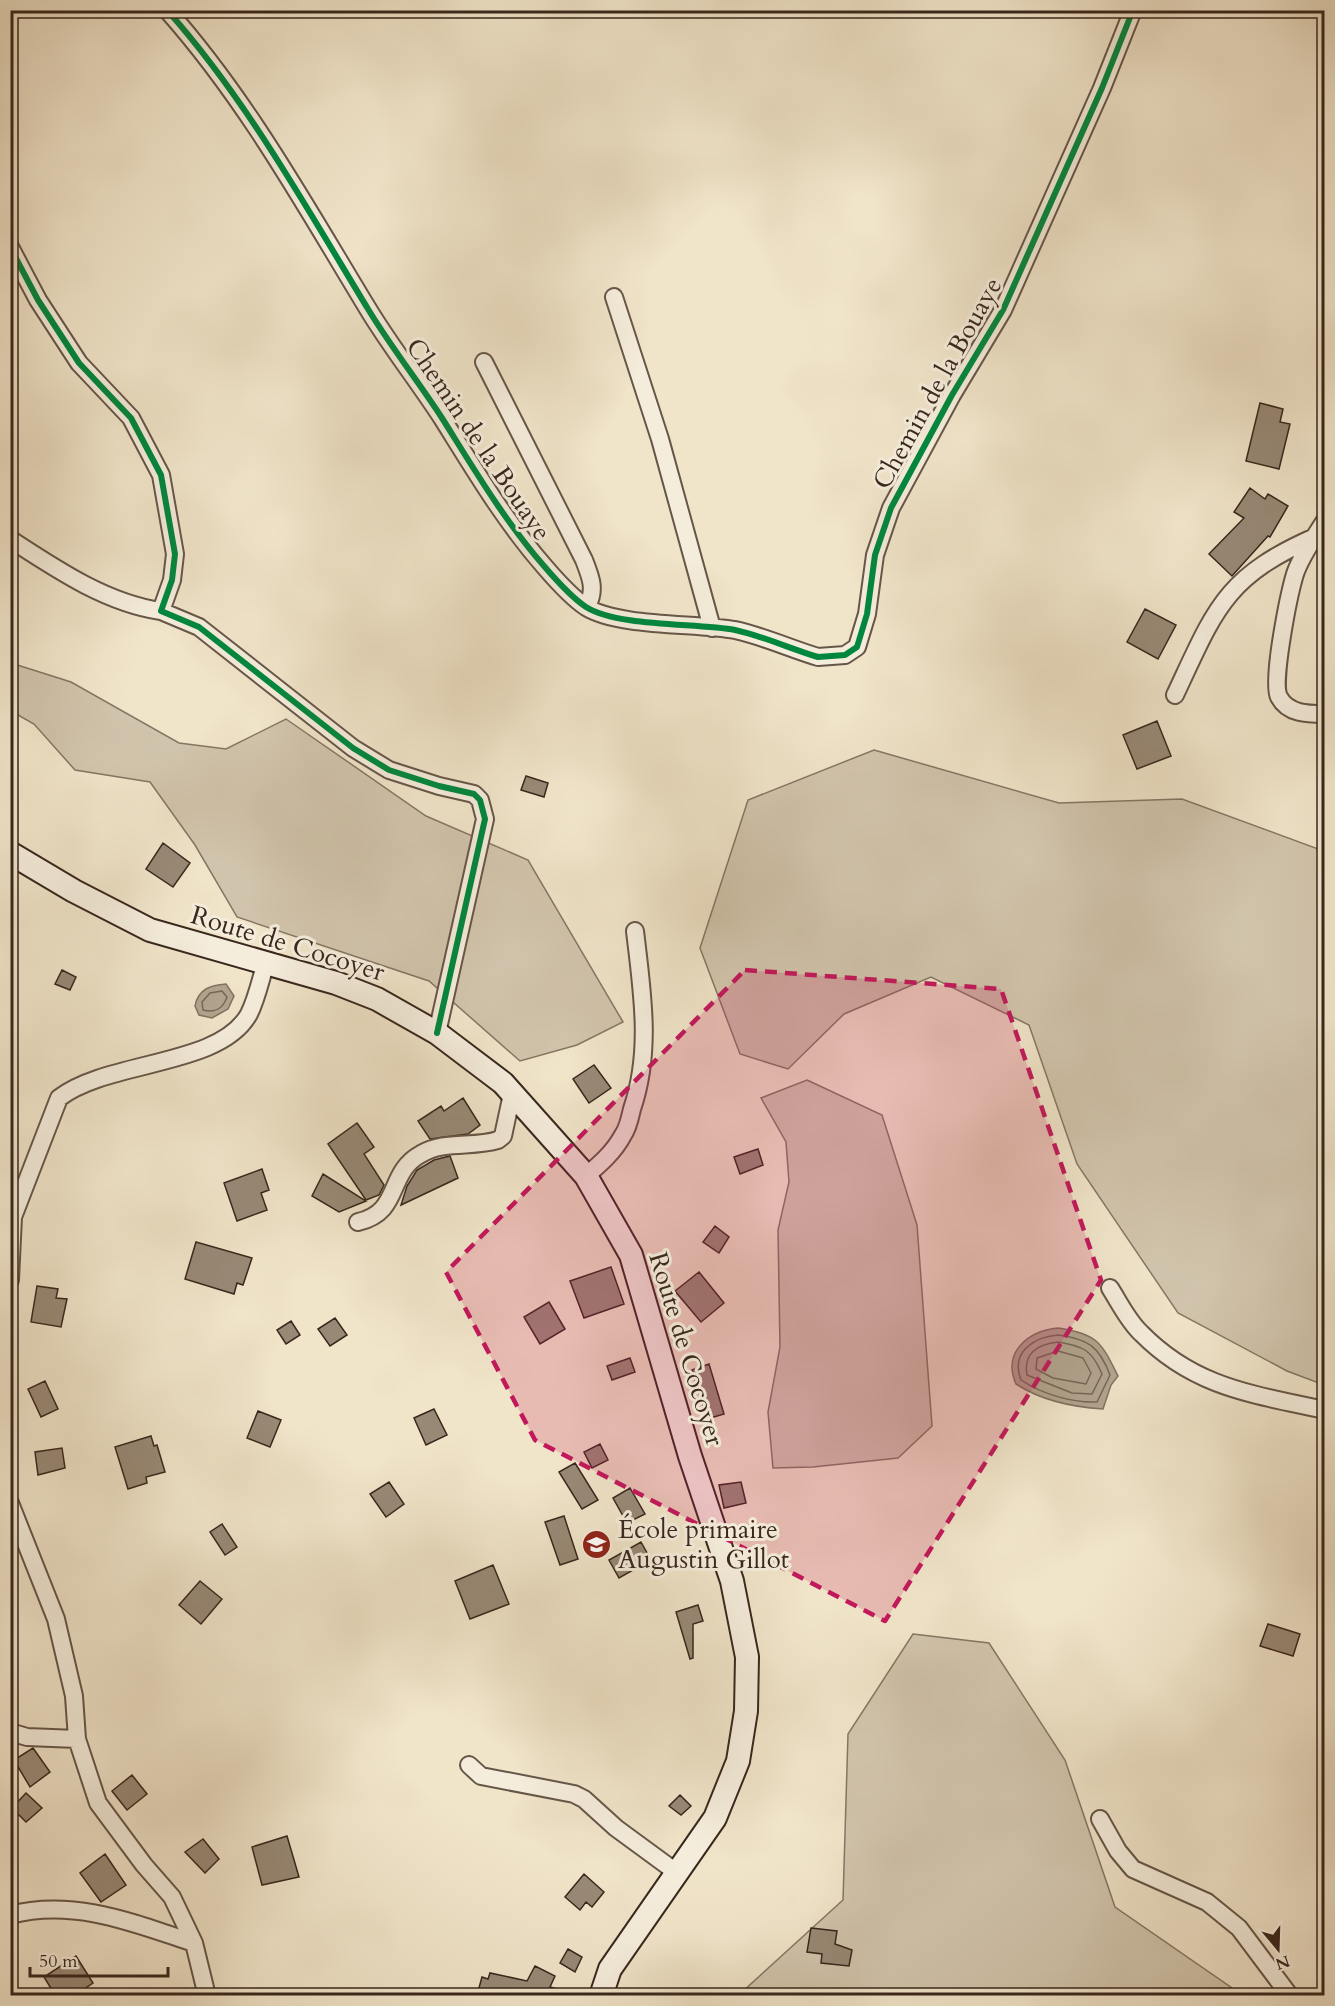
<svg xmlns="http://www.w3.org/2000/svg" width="1335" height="2006" font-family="Cardo,serif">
  <rect width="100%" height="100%" fill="#f0e4c9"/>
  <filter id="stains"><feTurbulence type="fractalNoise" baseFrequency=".00333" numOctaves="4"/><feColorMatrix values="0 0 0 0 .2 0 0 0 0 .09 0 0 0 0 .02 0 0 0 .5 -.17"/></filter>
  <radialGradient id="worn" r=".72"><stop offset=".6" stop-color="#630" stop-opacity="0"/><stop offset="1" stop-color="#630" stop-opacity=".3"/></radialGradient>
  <path fill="#d1c4ac" stroke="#857664" stroke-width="1.5" d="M11 663 71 682 179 743 226 749 286 719 426 816 528 860 623 1022 577 1045 520 1061 429 981 237 917 195 845 150 782 75 770 34 724 11 711Z
    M874 750 1059 803 1182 799 1321 850 1324 856V1385L1287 1371 1178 1313 1077 1164 1029 1025 931 977 844 1014 788 1069 740 1054 700 948 748 800Z
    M807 1080 882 1115 917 1225 932 1426 898 1458 813 1467 773 1468 768 1412 780 1347 778 1230 789 1182 786 1142 761 1098Z
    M913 1634 989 1643 1065 1760 1115 1907 1232 1988 1234 1995 731 1996 742 1992 843 1900 848 1734Z"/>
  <path fill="#b2a48f" stroke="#827261" stroke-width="1.5" d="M226 984 234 996 228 1009 212 1018 199 1015 195 1006C198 989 211 985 226 984Z
    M1058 1328C1098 1334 1101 1342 1118 1376L1111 1385 1103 1409C1072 1407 1042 1401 1016 1384 1002 1352 1028 1331 1058 1328Z"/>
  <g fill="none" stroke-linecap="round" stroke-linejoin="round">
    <path stroke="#766656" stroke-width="1.5" d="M222 991 227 997C223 1009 214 1013 203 1010L202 1002 210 993Z
      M1058 1335C1088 1339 1099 1346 1110 1375L1097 1402C1072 1403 1042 1394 1021 1380 1010 1352 1034 1337 1058 1335Z
      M1058 1342C1083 1346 1092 1350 1102 1374L1092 1394 1072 1393 1027 1375C1023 1353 1038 1344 1058 1342Z
      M1058 1351 1083 1358 1091 1373 1086 1384 1053 1378 1036 1369 1037 1358Z"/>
  </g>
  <path fill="#988976" stroke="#39271d" stroke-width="1.5" d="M1260 403 1283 409 1280 422 1290 424 1279 469 1246 461Z
    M1250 488 1265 499 1268 494 1288 506 1270 537 1268 536 1232 576 1209 554 1244 518 1234 512Z
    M1145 609 1176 625 1158 659 1127 642Z
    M1157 721 1171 756 1137 769 1123 735Z
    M526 776 548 783 544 797 521 790Z
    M163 843 190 863 173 887 146 869Z
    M62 970 76 977 70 990 55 984Z
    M594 1065 611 1088 589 1103 573 1079Z
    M463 1098 480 1125 468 1134 430 1139 418 1121 441 1106 444 1111Z
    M357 1123 374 1147 364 1154 384 1185 379 1195 366 1200 328 1144Z
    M758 1149 763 1165 740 1174 734 1157Z
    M450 1156 458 1178 401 1205 407 1186 417 1170 434 1160Z
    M262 1169 269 1190 261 1193 267 1210 237 1221 224 1183Z
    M323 1174 366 1201 339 1212 312 1196Z
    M715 1226 729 1237 719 1253 703 1242Z
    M196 1242 252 1258 243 1285 237 1283 234 1294 185 1279Z
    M611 1267 624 1304 584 1318 570 1281Z
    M699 1272 724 1303 701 1322 675 1291Z
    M37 1286 58 1289 56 1298 67 1299 61 1327 31 1322Z
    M549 1302 565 1329 540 1344 524 1317Z
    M335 1318 347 1335 330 1346 318 1329Z
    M291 1321 300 1335 286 1344 277 1330Z
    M630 1358 635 1372 612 1380 607 1366Z
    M709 1364 724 1414 707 1419 692 1370Z
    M45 1381 58 1409 41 1417 28 1389Z
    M434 1409 447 1435 426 1445 414 1418Z
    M258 1411 281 1420 270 1447 247 1438Z
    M151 1436 154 1446 157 1445 165 1472 146 1477 147 1483 128 1489 115 1447Z
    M600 1444 608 1460 592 1468 584 1452Z
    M62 1448 65 1468 38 1475 35 1452Z
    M575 1463 598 1500 582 1509 559 1472Z
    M389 1482 404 1504 386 1517 370 1494Z
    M741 1482 746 1503 724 1508 719 1485Z
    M630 1488 645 1514 627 1523 613 1498Z
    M564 1516 578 1559 560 1565 545 1522Z
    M222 1524 237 1547 225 1555 210 1532Z
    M641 1542 651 1560 619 1578 609 1560Z
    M493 1565 509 1604 470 1619 455 1581Z
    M200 1581 222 1599 201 1624 179 1605Z
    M698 1605 703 1621 693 1624V1658L690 1659 676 1612Z
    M1268 1624 1300 1634 1293 1656 1260 1646Z
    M33 1748 50 1772 30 1787 14 1760Z
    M132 1775 147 1794 127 1810 112 1791Z
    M26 1793 42 1808 26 1822 12 1808Z
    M680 1795 691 1806 681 1815 669 1806Z
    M287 1836 299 1877 262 1885 252 1847Z
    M203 1839 219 1859 205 1873 185 1852Z
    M105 1854 126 1885 101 1902 80 1873Z
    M584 1874 604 1892 592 1907 586 1902 580 1910 565 1897Z
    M811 1928 837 1931 835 1944 852 1950 849 1966 821 1963 822 1954 807 1952Z
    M568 1949 582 1957 575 1972 560 1963Z
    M76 1956 93 1983 75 1995H55L44 1977Z
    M535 1966 555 1976 550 1987 562 1990 561 1995H477L482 1977 488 1979 490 1973 527 1981Z"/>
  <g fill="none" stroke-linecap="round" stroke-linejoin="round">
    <defs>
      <path id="minor" d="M167 10C247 100 306 207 368 309 391 347 418 381 442 418 474 469 504 520 544 566 556 580 571 597 586 607 618 627 696 623 735 630 763 636 791 649 818 657L845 655 857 647 867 614 875 555 891 508 952 395 1003 310 1102 88 1133 10
        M10 247 38 300 79 363 131 418 161 475 175 554 172 580 161 611 199 627 353 748 389 770 439 786 474 794 480 800 485 819 437 1033
        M614 297 660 439 712 628
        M484 362 584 560C591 578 596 589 587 607
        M1324 522C1314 538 1301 556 1295 574 1289 594 1271 682 1279 697 1288 714 1308 714 1324 714
        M10 539C56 569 106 603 161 611
        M1175 695C1215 610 1224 577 1315 537
        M586 1176C600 1164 614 1152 623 1135 628 1128 630 1118 632 1109 652 1051 642 991 635 931
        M358 1222C402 1212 386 1173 421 1154 445 1140 473 1148 498 1140L503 1136 512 1094
        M10 1280 13 1217 59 1098C108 1060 220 1067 249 1014 257 998 261 978 266 962
        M1110 1288C1119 1302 1128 1321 1141 1333 1195 1388 1253 1394 1324 1410
        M10 1503 56 1619 74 1696 77 1739 98 1803 144 1865 172 1897 194 1943 207 1996
        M10 1732 27 1737 77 1739
        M469 1765 481 1776 574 1794 584 1799 616 1828 676 1872
        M1100 1819 1118 1851 1133 1869 1207 1902 1239 1928 1290 1996
        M10 1915C73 1898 134 1923 194 1943"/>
      <path id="secondary" d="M10 853 74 891 150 930 336 983 377 999 437 1033 503 1083 586 1176 631 1255 690 1456 732 1581 747 1657 746 1711 738 1761 715 1818 610 1969 601 1996"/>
    </defs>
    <use href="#minor" stroke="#675648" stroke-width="20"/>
    <use href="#secondary" stroke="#39271d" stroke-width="26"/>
    <use href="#minor" stroke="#f5eddc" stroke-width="16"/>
    <use href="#secondary" stroke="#f5eddc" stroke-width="22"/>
    <defs>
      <path id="cycleway" d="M167 10C247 100 306 207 368 309 391 347 418 381 442 418 474 469 504 520 544 566 556 580 571 597 586 607 618 627 696 623 735 630 763 636 791 649 818 657L845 655 857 647 867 614 875 555 891 508 952 395 1003 310 1102 88 1133 10
        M10 247 38 300 79 363 131 418 161 475 175 554 172 580 161 611 199 627 353 748 389 770 439 786 474 794 480 800 485 819 437 1033"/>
    </defs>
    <use href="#cycleway" stroke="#f5eddc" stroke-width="10"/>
    <use href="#cycleway" stroke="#00873e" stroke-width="6"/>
  </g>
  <path fill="#c2185b" fill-opacity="0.2" stroke="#c2185b" stroke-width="4.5" stroke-dasharray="12 8" stroke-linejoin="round" d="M745 970 1001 989 1101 1280 885 1621 535 1440 446 1272Z"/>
  <defs>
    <symbol id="school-disc" viewBox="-11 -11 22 22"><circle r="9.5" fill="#8f2418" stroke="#f5eddc"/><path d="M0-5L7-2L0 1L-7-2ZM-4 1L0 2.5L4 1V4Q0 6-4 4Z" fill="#fff"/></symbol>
  </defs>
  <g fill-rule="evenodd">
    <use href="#school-disc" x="580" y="1528" width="33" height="33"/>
  </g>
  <g text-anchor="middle" stroke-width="6" stroke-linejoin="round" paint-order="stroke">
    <g font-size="26" fill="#39271d" stroke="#f5eddc">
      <text transform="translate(937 383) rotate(-61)" y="9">Chemin de la Bouaye</text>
      <text transform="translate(479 439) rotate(56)" y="9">Chemin de la Bouaye</text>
      <text transform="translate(288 943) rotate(17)" y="9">Route de Cocoyer</text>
      <text transform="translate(687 1349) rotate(73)" y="9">Route de Cocoyer</text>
    </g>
    <g font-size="26" fill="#39271d" stroke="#f5eddc" text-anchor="start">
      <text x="618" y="1538">École primaire<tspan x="618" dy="30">Augustin Gillot</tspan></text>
    </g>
  </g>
  <rect width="1335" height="2006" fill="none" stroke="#f0e4c9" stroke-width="36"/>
  <rect x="12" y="12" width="1311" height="1982" fill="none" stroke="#39271d" stroke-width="3"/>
  <rect x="18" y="18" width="1299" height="1970" fill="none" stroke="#39271d" stroke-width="1.5"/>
  <g transform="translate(1278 1949) rotate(161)" stroke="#f5eddc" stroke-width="4.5" paint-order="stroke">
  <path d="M0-4.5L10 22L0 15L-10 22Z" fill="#39271d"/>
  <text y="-9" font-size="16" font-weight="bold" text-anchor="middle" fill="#39271d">N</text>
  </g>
  <path d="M30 1967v9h138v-9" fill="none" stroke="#39271d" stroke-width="3"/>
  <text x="39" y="1967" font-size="18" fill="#39271d" stroke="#f5eddc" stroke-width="4.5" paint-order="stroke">50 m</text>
  <rect width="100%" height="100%" filter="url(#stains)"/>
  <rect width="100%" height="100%" fill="url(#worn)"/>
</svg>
